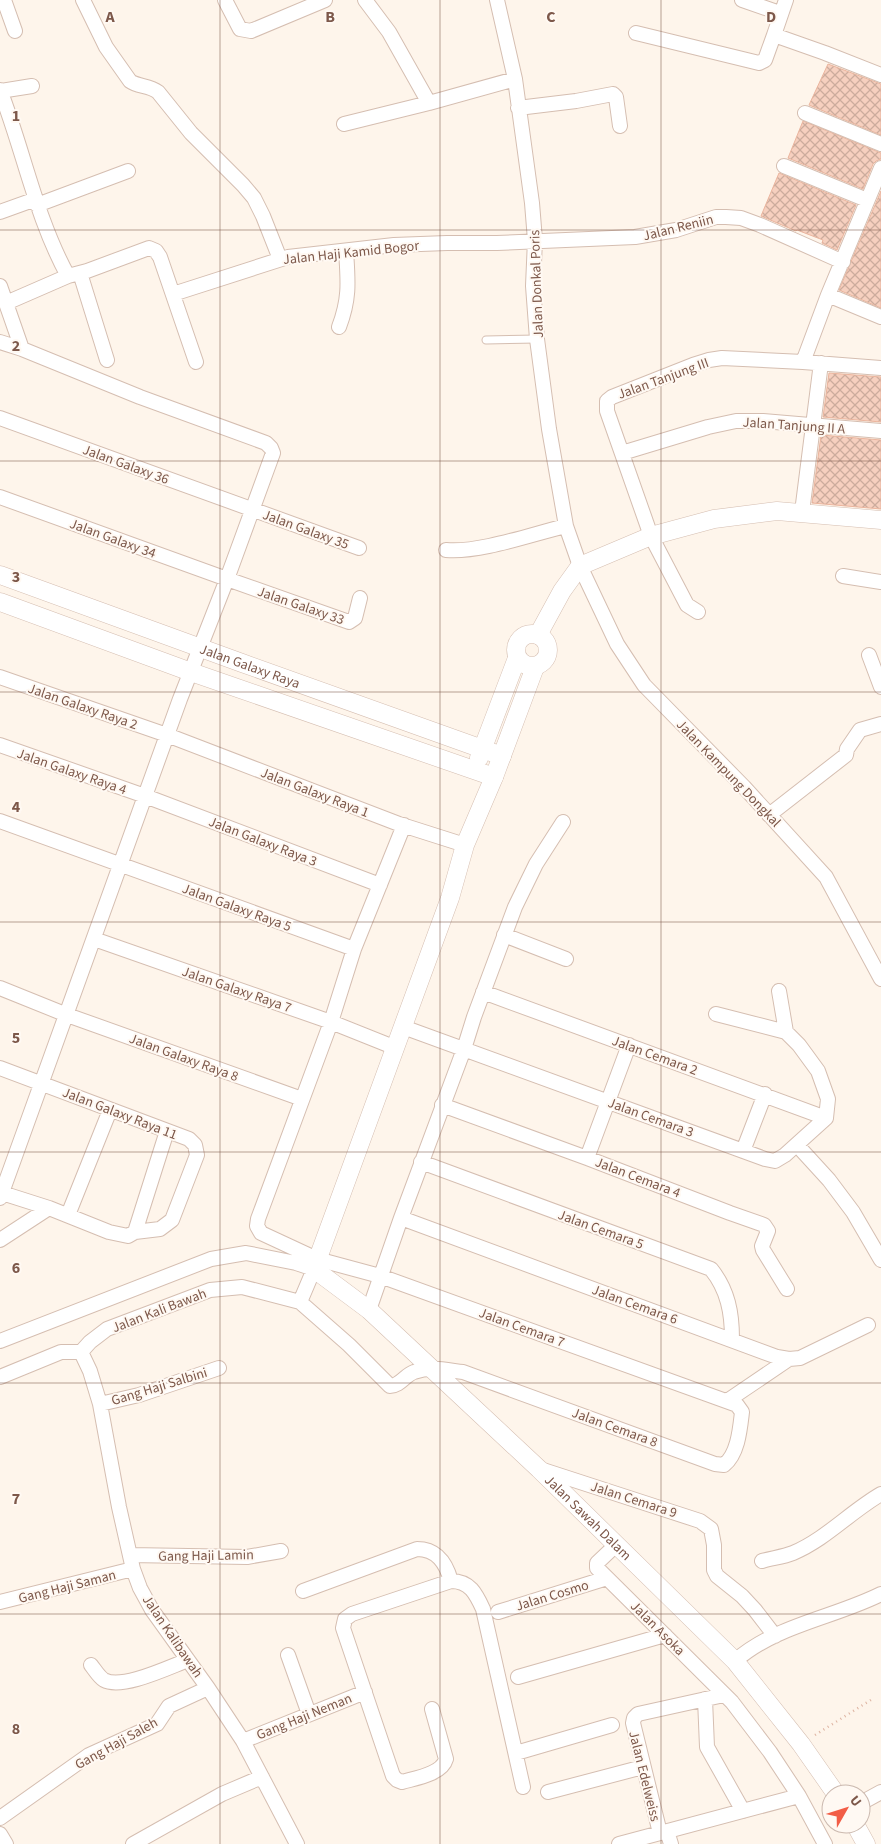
<svg xmlns="http://www.w3.org/2000/svg" width="881" height="1844" font-family="'Source Sans 3',sans-serif">
  <defs>
    <pattern id="building-cross-hatch" width="8" height="8" patternUnits="userSpaceOnUse" patternTransform="scale(1.25)"><rect width="8" height="8" fill="#f6d0bf"/><path d="M0 0l8 8M0 8l8-8" fill="none" stroke="#ccac9d"/></pattern>
  </defs>
  <rect width="100%" height="100%" fill="#fef5eb"/>
  <path fill="url(#building-cross-hatch)" stroke="#ebb59e" d="M828 64 881 84V135L809 105Z
    M803 121 881 153V159L876 161 873 164 863 189 788 158Z
    M779 173 856 205 837 250 822 243 823 240 797 230 796 231 761 216Z
    M881 191V308L839 290Z
    M829 373 881 377V422L823 417Z
    M821 435 881 440V509L812 503Z"/>
  <g fill="none" stroke-linecap="round" stroke-linejoin="round">
    <defs>
      <path id="service" d="M486 340 537 339"/>
      <path id="minor" d="M4 0 15 31
        M83 0 106 47 130 81C138 87 149 85 158 92L191 133 243 185 254 198 263 216 280 259
        M225 0 240 29 251 31 325 0
        M365 0 389 32 429 103
        M497 0 515 79 532 203 535 240 533 286 537 339 549 429 566 526 580 566 617 644 644 685 744 787 826 877 881 979
        M742 0 780 13
        M786 0 774 35 825 53 881 75
        M636 33 759 63 765 60 774 35
        M0 90C24 152 36 218 68 276L87 271 149 248 156 251 160 257 196 362
        M0 91 32 86
        M518 108 576 101 613 94 616 97 620 126
        M805 113 881 144
        M344 124 429 103 515 79
        M784 166 867 200
        M37 205 128 171
        M0 212 36 199
        M80 273 107 360
        M0 286 22 349
        M173 294 288 257 394 245 447 243H497L635 237 676 230 716 217H726L741 218 760 225 843 262
        M828 295 881 317
        M6 303 68 276
        M339 327C350 298 348 281 346 251
        M0 342 22 349 140 397 266 443 271 448 273 453 227 579 180 699 0 1198
        M803 362 828 295 881 168
        M0 418 359 548
        M622 453 708 427 736 421H763L881 431
        M0 497 227 579 349 622 355 618 360 598
        M802 512 821 363
        M446 550C480 553 532 534 566 526
        M843 576 881 582
        M698 612 687 605 651 536 607 411V401L612 397 693 365 709 360 722 358 803 362 881 368
        M869 655 881 687
        M0 677 167 735 399 824 465 845
        M0 745 145 796 380 885
        M769 815 846 755 847 749 860 730 881 724
        M0 821 354 949
        M504 935 566 959
        M94 939 331 1022 396 1048
        M0 988 67 1015 302 1099
        M779 991 786 1032 799 1045 818 1071 828 1099 826 1118
        M483 992 826 1118
        M716 1014 786 1032
        M403 1027 765 1159 775 1161 785 1155 826 1118
        M0 1068 189 1139 195 1145 197 1155 172 1220 160 1229 135 1232
        M442 1105 587 1158 730 1213 764 1225 768 1231 762 1246 763 1250 787 1289
        M797 1145 829 1180 853 1212 881 1260
        M743 1151 765 1094
        M587 1158 629 1045
        M421 1162 711 1269C728 1290 732 1313 732 1339
        M2 1193 49 1208 109 1232 128 1236 135 1232 167 1131
        M68 1215 110 1110
        M401 1218 777 1357 789 1359 800 1358 868 1325
        M0 1240 49 1208
        M369 1310 401 1218 464 1049 474 1017 515 907 536 864 563 822
        M0 1341 211 1259 246 1253 296 1263 314 1269 300 1302
        M81 1352 90 1371 100 1404 119 1507 133 1569 140 1588 152 1610 208 1688 243 1741 297 1844
        M0 1377 61 1352H81L90 1342 107 1329 210 1290 242 1287 300 1302 349 1345 390 1386C400 1386 405 1375 414 1372 430 1366 446 1370 463 1372L715 1464 724 1465C738 1454 740 1429 742 1412L737 1405 380 1276 317 1259 261 1233 257 1226 258 1219 331 1022 354 949 404 825
        M727 1401 789 1359
        M100 1404 139 1395 219 1368
        M540 1469 700 1521 711 1529 714 1545V1570L717 1576 742 1596 755 1610 775 1636
        M616 1545 597 1563V1568L732 1702 770 1752 799 1796 825 1844
        M130 1555 247 1557 281 1551
        M762 1561C772 1558 783 1557 793 1553 826 1539 850 1512 881 1494
        M303 1591 417 1549C437 1549 446 1563 451 1581
        M0 1602 133 1569
        M498 1612 607 1578
        M288 1655 309 1714
        M735 1661C776 1625 833 1618 881 1594
        M91 1665C95 1670 99 1677 104 1680 122 1690 169 1667 188 1660
        M518 1677 665 1635
        M705 1699 707 1747 743 1811
        M432 1709 446 1759C442 1774 416 1778 402 1782L397 1780 393 1776 343 1628 345 1619 352 1614 451 1581C470 1581 476 1594 483 1609L523 1787
        M243 1741 365 1692
        M516 1753 612 1725
        M548 1792 643 1767
        M861 1803 881 1792
        M0 1818 89 1755 157 1724 169 1706 208 1688
        M667 1831 671 1844
        M660 1833 633 1723 634 1718 638 1714 724 1695
        M0 1834 6 1844
        M133 1844 222 1794 262 1777
        M619 1844 799 1796"/>
      <g id="tertiary">
        <path id="s1" d="M0 575 242 663 502 756"/>
        <path d="M0 602 191 672 494 777"/>
        <circle cx="532" cy="650" r="16"/>
        <path d="M538 635 562 591 580 566 651 536 714 519 777 511 881 520"/>
        <path id="s2" d="M535 667 494 777 465 845 450 898 314 1269 369 1310 431 1368 539 1469 735 1661 801 1744 836 1794"/>
        <path d="M479 758 517 658"/>
        <path d="M855 1824 866 1844"/>
      </g>
    </defs>
    <use href="#service" stroke="#d5beb1" stroke-width="9"/>
    <use href="#minor" stroke="#d5beb1" stroke-width="16"/>
    <use href="#tertiary" stroke="#d5beb1" stroke-width="19"/>
    <path stroke="#ddb3a1" stroke-width="2.5" stroke-dasharray="1 4" stroke-linecap="butt" d="M815 1735 874 1698"/>
    <use href="#service" stroke="#fff" stroke-width="7"/>
    <use href="#minor" stroke="#fff" stroke-width="14"/>
    <use href="#tertiary" stroke="#fff" stroke-width="18"/>
  </g>
  <path fill="none" stroke="#7d584a" stroke-width="1" stroke-opacity="0.55" d="M220 0V1844M440 0V1844M661 0V1844M0 230H881M0 461H881M0 692H881M0 922H881M0 1152H881M0 1383H881M0 1614H881"/>
  <g text-anchor="middle" stroke-width="4" stroke-linejoin="round" paint-order="stroke">
    <g font-size="14" fill="#7d584a" stroke="#fff9f3">
      <text transform="translate(678 227) rotate(-14)" y="5">Jalan Reniin</text>
      <text transform="translate(351 252) rotate(-6)" y="5">Jalan Haji Kamid Bogor</text>
      <text transform="translate(536 284) rotate(-92)" y="5">Jalan Donkal Poris</text>
      <text transform="translate(663 378) rotate(-20)" y="5">Jalan Tanjung III</text>
      <text transform="translate(794 425) rotate(4)" y="5">Jalan Tanjung II A</text>
      <text transform="translate(126 464) rotate(20)" y="5">Jalan Galaxy 36</text>
      <text transform="translate(306 529) rotate(20)" y="5">Jalan Galaxy 35</text>
      <text transform="translate(113 538) rotate(20)" y="5">Jalan Galaxy 34</text>
      <text transform="translate(301 605) rotate(19)" y="5">Jalan Galaxy 33</text>
      <text dy="5" stroke="none"><textPath href="#s1" startOffset="266">Jalan Galaxy Raya</textPath></text>
      <text transform="translate(83 706) rotate(19)" y="5">Jalan Galaxy Raya 2</text>
      <text transform="translate(72 771) rotate(19)" y="5">Jalan Galaxy Raya 4</text>
      <text transform="translate(729 773) rotate(46)" y="5">Jalan Kampung Dongkal</text>
      <text transform="translate(315 792) rotate(21)" y="5">Jalan Galaxy Raya 1</text>
      <text transform="translate(263 841) rotate(21)" y="5">Jalan Galaxy Raya 3</text>
      <text transform="translate(237 907) rotate(20)" y="5">Jalan Galaxy Raya 5</text>
      <text transform="translate(237 989) rotate(19)" y="5">Jalan Galaxy Raya 7</text>
      <text transform="translate(655 1055) rotate(20)" y="5">Jalan Cemara 2</text>
      <text transform="translate(184 1057) rotate(20)" y="5">Jalan Galaxy Raya 8</text>
      <text transform="translate(120 1113) rotate(21)" y="5">Jalan Galaxy Raya 11</text>
      <text transform="translate(651 1117) rotate(20)" y="5">Jalan Cemara 3</text>
      <text transform="translate(638 1177) rotate(21)" y="5">Jalan Cemara 4</text>
      <text transform="translate(601 1229) rotate(20)" y="5">Jalan Cemara 5</text>
      <text transform="translate(635 1304) rotate(20)" y="5">Jalan Cemara 6</text>
      <text transform="translate(159 1310) rotate(-21)" y="5">Jalan Kali Bawah</text>
      <text transform="translate(522 1327) rotate(20)" y="5">Jalan Cemara 7</text>
      <text transform="translate(159 1386) rotate(-17)" y="5">Gang Haji Salbini</text>
      <text transform="translate(615 1427) rotate(20)" y="5">Jalan Cemara 8</text>
      <text transform="translate(634 1499) rotate(18)" y="5">Jalan Cemara 9</text>
      <text dy="5" stroke="none"><textPath href="#s2" startOffset="1012">Jalan Sawah Dalam</textPath></text>
      <text transform="translate(206 1555) rotate(-1)" y="5">Gang Haji Lamin</text>
      <text transform="translate(67 1586) rotate(-14)" y="5">Gang Haji Saman</text>
      <text transform="translate(552 1595) rotate(-17)" y="5">Jalan Cosmo</text>
      <text transform="translate(658 1628) rotate(45)" y="5">Jalan Asoka</text>
      <text transform="translate(173 1636) rotate(56)" y="5">Jalan Kalibawah</text>
      <text transform="translate(304 1716) rotate(-22)" y="5">Gang Haji Neman</text>
      <text transform="translate(116 1743) rotate(-29)" y="5">Gang Haji Saleh</text>
      <text transform="translate(645 1776) rotate(76)" y="5">Jalan Edelweiss</text>
    </g>
  </g>
  <g font-size="16" text-anchor="middle" font-weight="bold" fill="#7d584a" stroke="#fff9f3" stroke-width="4" stroke-linejoin="round" paint-order="stroke">
    <text x="110" y="22">A</text>
    <text x="330" y="22">B</text>
    <text x="551" y="22">C</text>
    <text x="771" y="22">D</text>
    <text x="16" y="121">1</text>
    <text x="16" y="351">2</text>
    <text x="16" y="582">3</text>
    <text x="16" y="812">4</text>
    <text x="16" y="1043">5</text>
    <text x="16" y="1273">6</text>
    <text x="16" y="1504">7</text>
    <text x="16" y="1734">8</text>
  </g>
  <g transform="translate(846 1809) rotate(51)"><circle r="24" fill="#fff9f3" stroke="#cbb9af"/>
  <path d="M0-4L9 19L0 12L-9 19Z" fill="#f25d46"/>
  <text y="-8" font-size="14" font-weight="bold" text-anchor="middle" fill="#7d584a">U</text>
  </g>
</svg>
